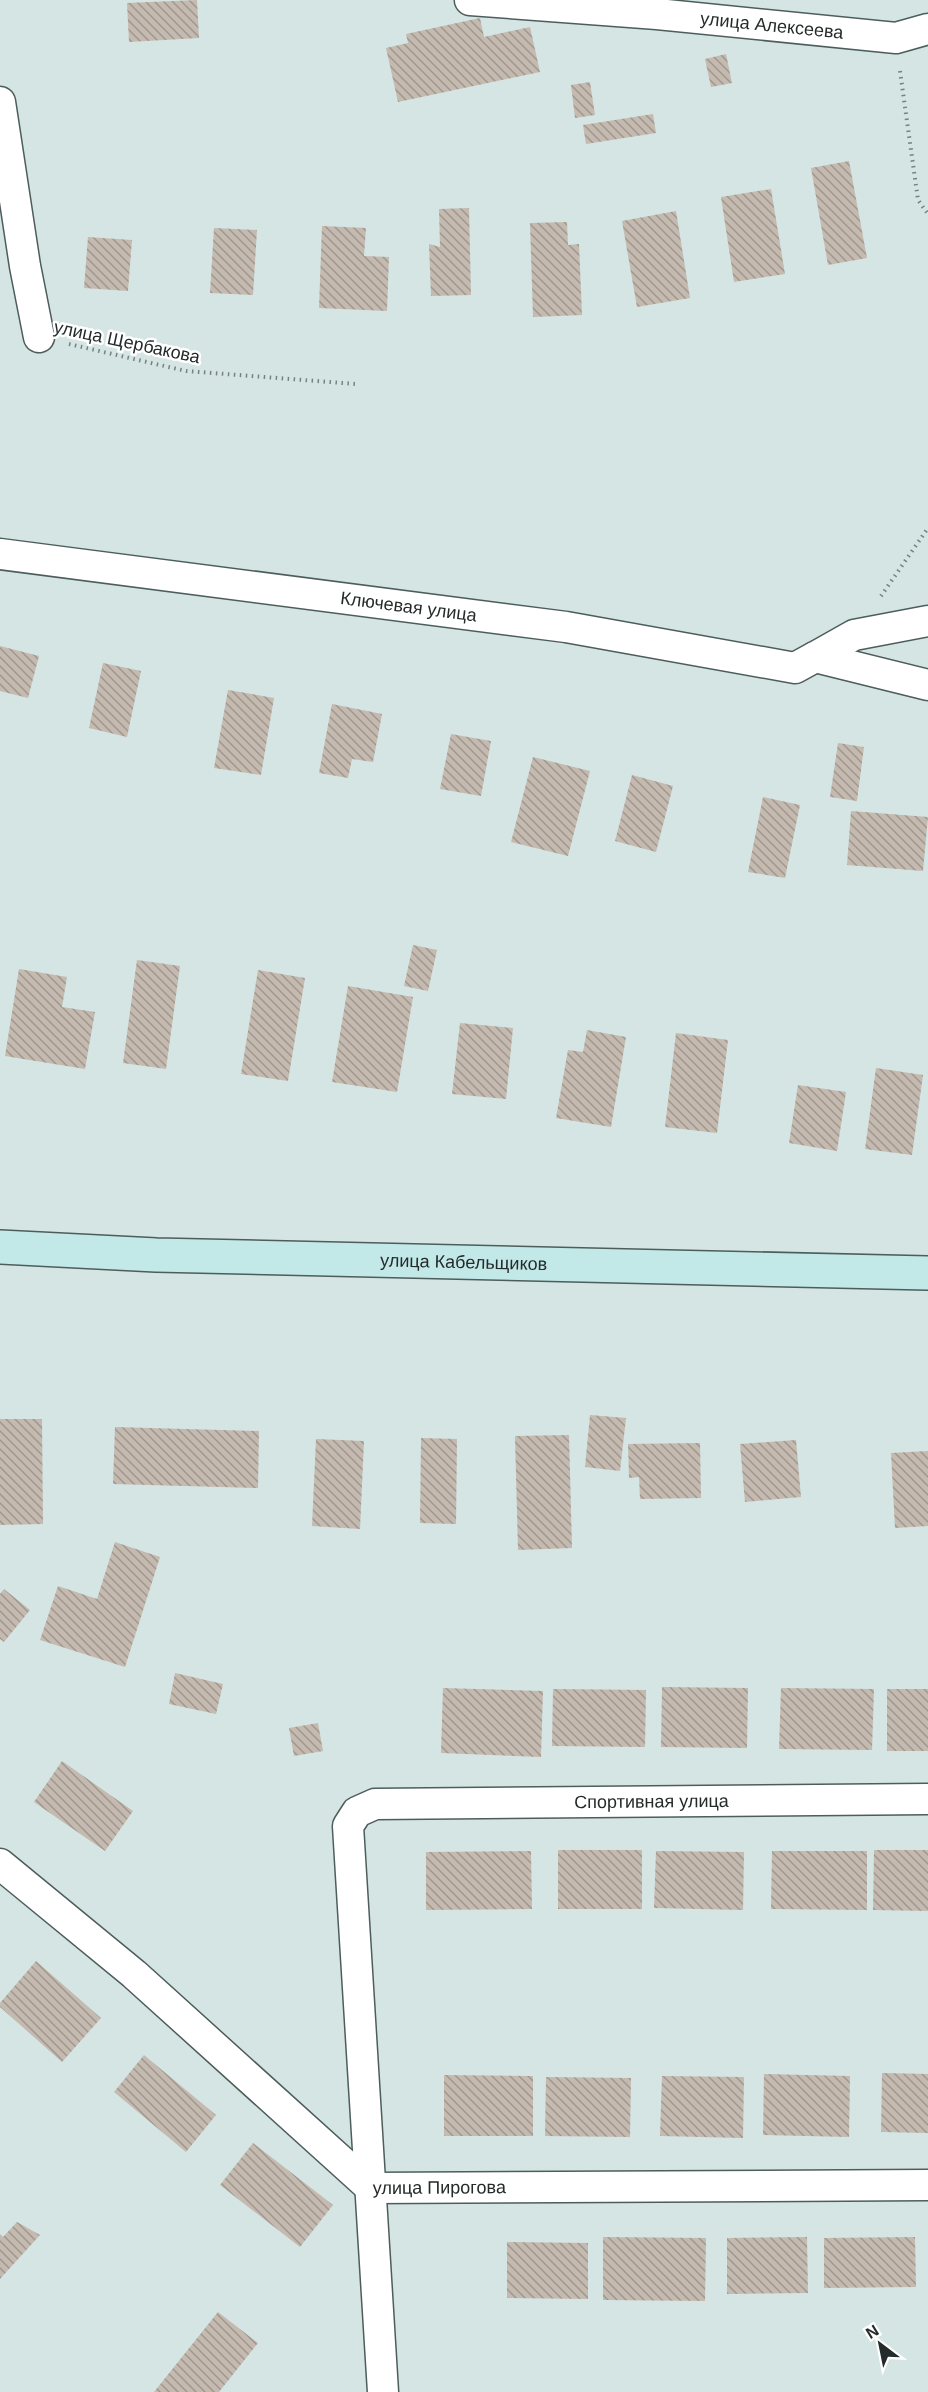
<svg xmlns="http://www.w3.org/2000/svg" width="928" height="2392" font-family="Helvetica,sans-serif">
  <defs>
    <pattern id="building-back-hatch" width="6" height="6" patternUnits="userSpaceOnUse" patternTransform="scale(1.5)"><rect width="6" height="6" fill="#c5bab0"/><path d="M-1 5l2 2M0 0l6 6M5-1l2 2" fill="none" stroke="#a0978f"/></pattern>
  </defs>
  <rect width="100%" height="100%" fill="#d4e5e4"/>
  <path fill="url(#building-back-hatch)" d="M197 0 199 38 129 42 127 3Z
    M480 18 484 37 530 27 540 72 398 102 386 48 408 43 406 34Z
    M726 54 732 83 711 87 705 59Z
    M590 82 595 115 575 118 571 85Z
    M653 114 656 133 586 144 583 125Z
    M849 161 867 258 828 265 811 168Z
    M771 189 785 274 734 282 721 197Z
    M469 208 471 295 431 296 429 244 440 247 439 209Z
    M676 211 690 298 637 307 622 221Z
    M567 222 568 245 579 244 582 315 533 317 530 223Z
    M322 226 366 228 364 256 389 257 387 311 319 308Z
    M214 228 257 230 253 295 210 293Z
    M88 237 132 240 128 291 84 288Z
    M0 646 39 656 28 698 0 691Z
    M103 663 141 671 127 737 89 728Z
    M228 690 274 698 261 775 214 768Z
    M332 704 382 714 373 762 352 759 348 778 319 773Z
    M451 734 491 741 481 796 440 789Z
    M838 743 864 747 857 801 830 797Z
    M533 757 590 771 568 856 511 842Z
    M632 775 673 786 656 852 615 841Z
    M763 797 800 805 785 878 748 872Z
    M851 811 928 817 923 871 847 865Z
    M413 945 437 950 428 991 404 986Z
    M137 960 180 966 166 1069 123 1063Z
    M19 969 67 977 62 1007 95 1012 85 1069 5 1056Z
    M258 970 305 978 288 1081 241 1074Z
    M348 986 413 997 397 1092 332 1082Z
    M460 1023 513 1028 506 1099 452 1094Z
    M587 1030 626 1037 611 1127 556 1118 568 1050 583 1052Z
    M676 1033 728 1040 717 1133 665 1127Z
    M876 1068 923 1075 912 1155 865 1149Z
    M798 1085 846 1092 837 1151 789 1143Z
    M590 1415 626 1418 620 1471 585 1467Z
    M0 1419H42L43 1524 0 1525Z
    M115 1427 259 1431 258 1488 113 1484Z
    M569 1435 572 1548 518 1550 515 1436Z
    M421 1438 457 1439 456 1524 420 1523Z
    M316 1439 364 1441 360 1529 312 1526Z
    M796 1440 801 1497 745 1502 740 1444Z
    M700 1443 701 1498 640 1499 639 1477 629 1478 628 1444Z
    M928 1451V1526L895 1528 891 1453Z
    M115 1542 160 1557 125 1667 40 1640 58 1586 97 1599Z
    M4 1589 30 1610 4 1642 0 1639V1594Z
    M175 1673 223 1684 216 1714 169 1704Z
    M662 1687 748 1688 747 1748 661 1747Z
    M443 1688 543 1691 541 1757 441 1753Z
    M781 1688 874 1689 872 1750 779 1749Z
    M553 1689 646 1690 645 1747 552 1746Z
    M887 1689H928V1751H887Z
    M318 1723 323 1751 294 1756 289 1728Z
    M62 1761 133 1811 105 1851 34 1802Z
    M558 1850H642V1909H558Z
    M874 1850H928V1911L873 1910Z
    M531 1851 532 1909 426 1910V1852Z
    M656 1851 744 1852 743 1910 654 1908Z
    M772 1851H867V1910L771 1909Z
    M36 1961 101 2018 62 2062 0 2007V2003Z
    M144 2055 216 2115 186 2152 114 2092Z
    M882 2073 928 2074V2133L881 2132Z
    M764 2074 850 2076 849 2137 763 2135Z
    M444 2075 533 2076V2136H444Z
    M662 2076 744 2077 743 2138 660 2136Z
    M546 2077 631 2078 630 2137 545 2136Z
    M253 2143 333 2205 300 2247 220 2185Z
    M17 2222 40 2235 0 2279V2234L3 2237Z
    M603 2237 706 2238 705 2301 603 2300Z
    M807 2237 808 2293 727 2294V2238Z
    M915 2237 916 2287 824 2288V2238Z
    M507 2242 588 2243V2299L507 2298Z
    M218 2312 258 2343 219 2392H154Z"/>
  <g fill="none" stroke-linecap="round" stroke-linejoin="round">
    <defs>
      <g id="street">
        <path id="s1" d="M470 0 657 14 896 38 928 29"/>
        <path d="M0 102 25 266 39 337"/>
        <path id="s2" d="M0 554 566 627 795 668 815 657 928 685"/>
        <path d="M815 657 854 635 928 621"/>
        <path id="s3" d="M0 1864 134 1974 371 2188 928 2185"/>
        <path id="s4" d="M383 2392 348 1826 357 1812 375 1804 928 1799"/>
      </g>
      <g id="secondary">
        <path id="s5" d="M0 1247 156 1255 928 1273"/>
      </g>
    </defs>
    <use href="#street" stroke="#4d5d5b" stroke-width="33"/>
    <use href="#secondary" stroke="#4d5d5b" stroke-width="36"/>
    <path stroke="#768281" stroke-width="4" stroke-dasharray="1.5 4.5" stroke-linecap="butt" d="M900 71 918 200 928 214
      M69 344 186 371 356 384
      M881 596 928 528"/>
    <use href="#street" stroke="#fff" stroke-width="30"/>
    <use href="#secondary" stroke="#c2e9e7" stroke-width="33"/>
  </g>
  <g text-anchor="middle" stroke-width="5" stroke-linejoin="round" paint-order="stroke">
    <g font-size="18" fill="#242b2a" stroke="#fff">
      <text dy="6" stroke="none"><textPath href="#s1" startOffset="303">улица Алексеева</textPath></text>
      <text transform="translate(127 342) rotate(12)" y="6">улица Щербакова</text>
      <text dy="6" stroke="none"><textPath href="#s2" startOffset="412">Ключевая улица</textPath></text>
      <text dy="6" stroke="none"><textPath href="#s5" startOffset="464">улица Кабельщиков</textPath></text>
      <text dy="6" stroke="none"><textPath href="#s4" startOffset="880">Спортивная улица</textPath></text>
      <text dy="6" stroke="none"><textPath href="#s3" startOffset="561">улица Пирогова</textPath></text>
    </g>
  </g>
  <g transform="translate(880 2344) rotate(328)" stroke="#ffffff" stroke-width="4.5" paint-order="stroke">
  <path d="M0-4.5L10 22L0 15L-10 22Z" fill="#242b2a"/>
  <text y="-9" font-size="16" font-weight="bold" text-anchor="middle" fill="#242b2a">N</text>
  </g>
</svg>
